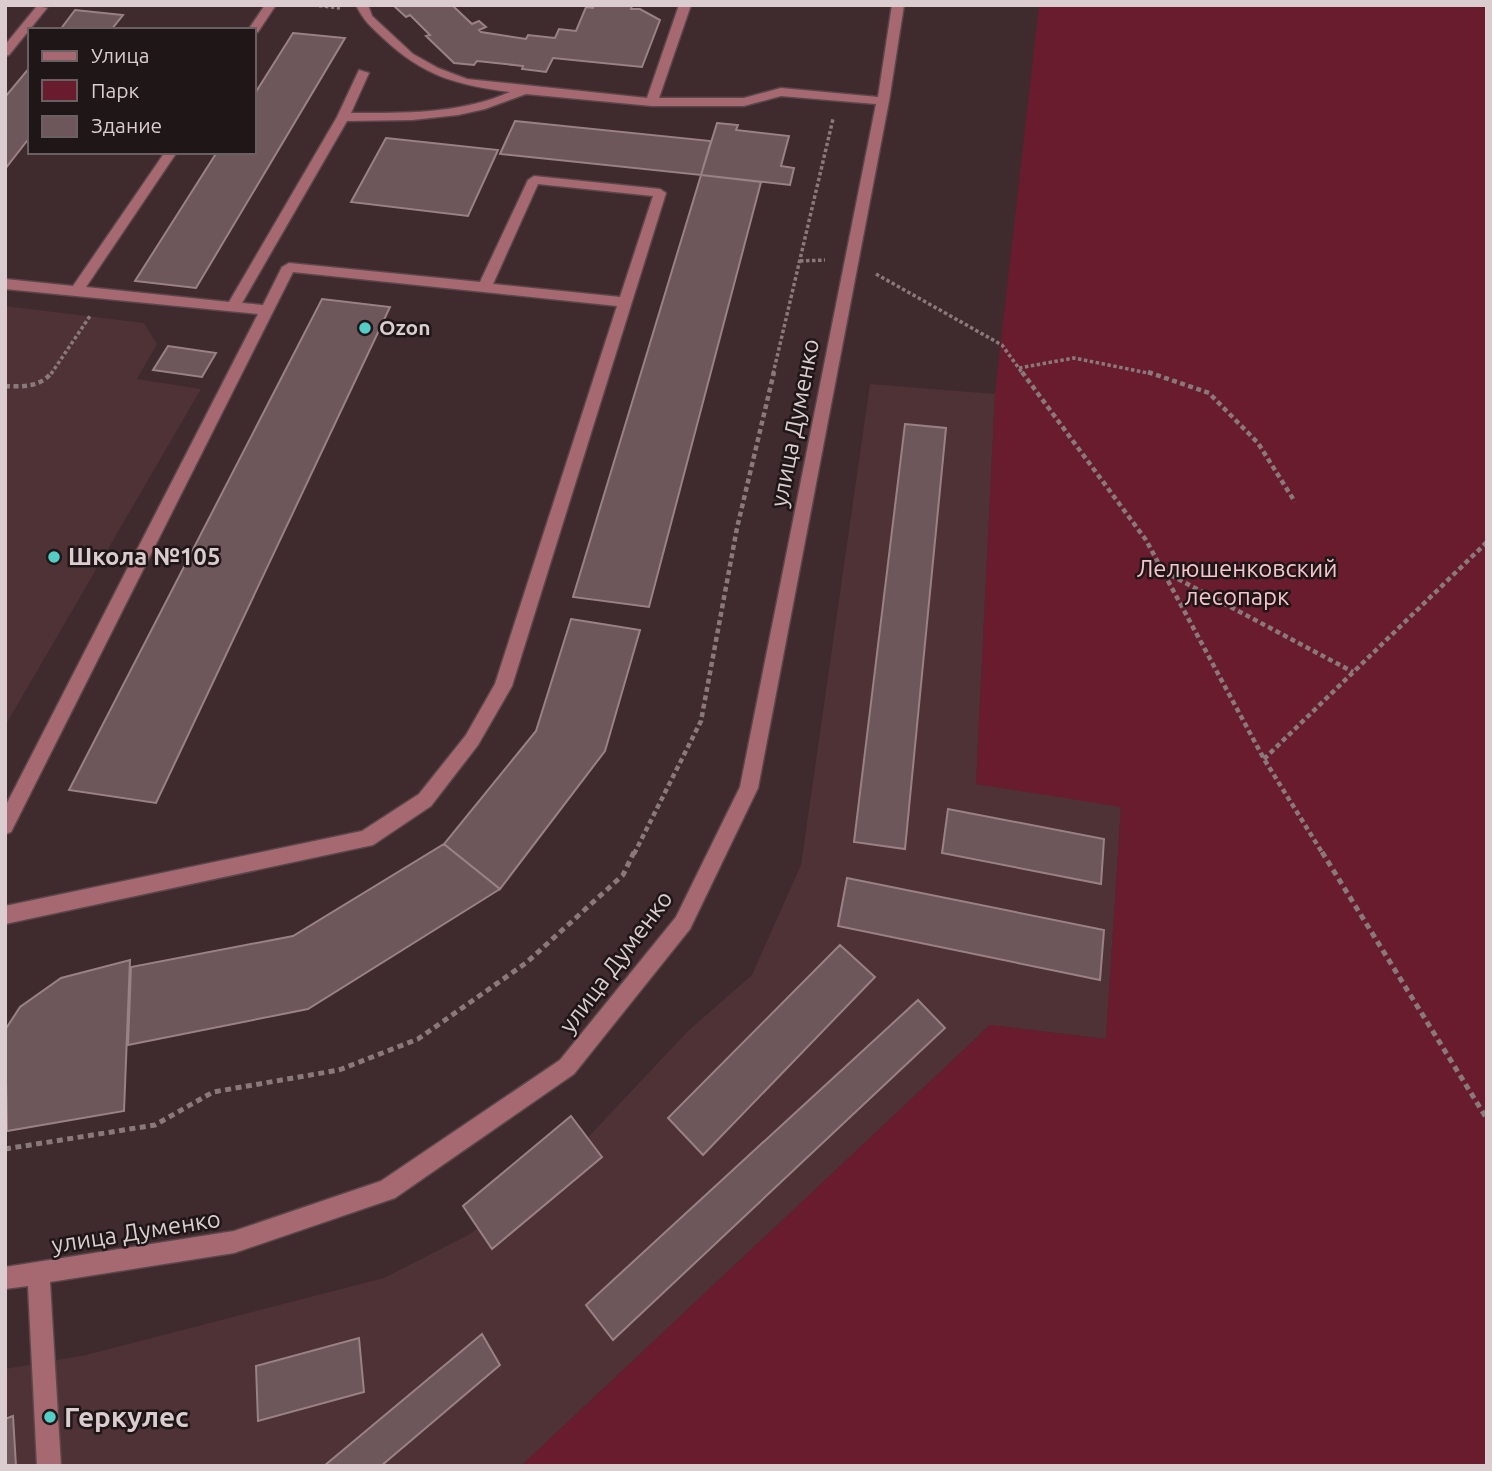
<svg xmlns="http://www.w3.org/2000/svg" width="1492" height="1471" font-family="Ubuntu,sans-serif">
  <rect width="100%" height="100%" fill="#3f2a2d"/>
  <path fill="#4e3236" d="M5 306 144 323 157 344 137 379 201 389 5 726Z
    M870 384 995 394 976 784 1121 806 1106 1039 990 1025 521 1466H5V1369L86 1355 384 1278 470 1234 576 1150 688 1031 752 975 801 865Z"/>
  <path fill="#6a1c2f" d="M1039 5H1487V1466H521L990 1025 1106 1039 1121 807 976 784 995 394Z"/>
  <path fill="#6e575a" stroke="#9a8184" stroke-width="2" d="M393 5H452L472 24 479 21 486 27 479 30 481 32 526 39 528 35 555 38 559 29 576 31 586 7 593 8 594 5H632L631 9H640L660 20 642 67 553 58 546 72 522 69 523 66 477 61 474 65 454 63 426 36 430 35 410 15 406 17Z
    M75 10 123 15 111 30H60Z
    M293 33 345 38 196 288 135 281 217 152H254V95Z
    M30 67V137L5 169V97Z
    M515 121 711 141 701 175 500 154Z
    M717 123 738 125 736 130 789 136 781 166 794 168 790 185 701 175Z
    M386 138 498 150 468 216 351 202Z
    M701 175 761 182 649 607 573 597Z
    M322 299 390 307 156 803 69 790Z
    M168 346 216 353 202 377 153 370Z
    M905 424 946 428 905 849 854 842Z
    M571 619 640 630 605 751 500 889 444 844 536 731Z
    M948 809 1104 839 1101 884 942 853Z
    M444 844 500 889 308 1009 128 1045 131 967 293 936Z
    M847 878 1104 930 1100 980 838 926Z
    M840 945 875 977 703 1155 668 1118Z
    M130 960 124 1111 7 1131 5 1030 20 1007 61 978Z
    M918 1000 945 1028 613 1340 586 1305Z
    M571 1116 602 1157 492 1249 463 1206Z
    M482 1334 500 1365 381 1466H324Z
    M359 1338 364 1392 258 1421 256 1366Z
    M13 1416 16 1466H5V1419Z"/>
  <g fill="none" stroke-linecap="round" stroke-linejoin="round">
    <defs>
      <path id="minor" d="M265 5H276L258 32 254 33V30H248Z
        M356 5H368L372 16 413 54 438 68 467 79 647 98 679 5H691L659 98H744L781 88 878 97 892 5H904L889 101 758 788 690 929 574 1074 395 1198 234 1253 50 1282 61 1466H37L28 1286 5 1289V1267L234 1231 381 1181 560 1060 676 917 740 787 876 104 781 96 744 106H652L526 94 485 109 458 115 412 120 347 121 242 303 263 305 282 267 289 263 480 282 528 180 534 176 660 189 666 193 512 686 478 745 431 806 373 845 5 924V906L362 831 419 794 466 735 495 684 617 306 293 272 11 832 5 834V807L258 314 5 289V279L73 286 165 152H177L86 287 229 302 337 117 359 70 369 73 351 113C405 113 460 114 510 92 457 85 423 76 383 38 372 28 363 20 356 5ZM538 184 653 196 620 297 493 284Z
        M37 6 47 8 9 55 5 56V45Z"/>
    </defs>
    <use href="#minor" stroke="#5b474a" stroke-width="3"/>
    <path stroke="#8a797b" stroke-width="3.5" stroke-dasharray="3.5 2.5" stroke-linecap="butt" d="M313 5 340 8
      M800 261 825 260
      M876 274 1002 345 1023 374
      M1019 368 1074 358 1153 374
      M51 374 90 316
      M773 374 833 119"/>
    <path stroke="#8a797b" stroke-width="4.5" stroke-dasharray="5 3.5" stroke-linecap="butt" d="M1022 372 1146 540 1264 759 1323 854
      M1148 372 1209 393 1258 443 1295 502
      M5 386C22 387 41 387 52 372
      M1163 571 1353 672
      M1264 759 1487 542
      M634 854 701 721 737 528 774 372"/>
    <path stroke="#8a797b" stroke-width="5" stroke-dasharray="6 4.5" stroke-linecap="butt" d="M1322 852 1487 1119
      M5 1149 155 1125 213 1092 339 1070 418 1039 526 963 623 875 634 852"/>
    <use href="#minor" fill="#a66972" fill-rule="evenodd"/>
  </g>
  <g fill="#54cdc7" stroke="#1f1617" stroke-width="2.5">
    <circle cx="365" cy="328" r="7"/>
    <circle cx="54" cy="557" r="7"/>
    <circle cx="50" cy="1417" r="7"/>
  </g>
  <g text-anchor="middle" stroke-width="5" stroke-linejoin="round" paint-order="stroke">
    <g font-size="21" font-weight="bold" fill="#dbcdcf" stroke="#1f1617" text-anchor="start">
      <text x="379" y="335">Ozon</text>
    </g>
    <g font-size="24" fill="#dbcdcf" stroke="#1f1617">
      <text transform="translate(795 423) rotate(-79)" y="8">улица Думенко</text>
      <text transform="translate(616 962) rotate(-53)" y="8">улица Думенко</text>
      <text transform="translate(136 1232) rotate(-9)" y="8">улица Думенко</text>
    </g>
    <g font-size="24" font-weight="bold" fill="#dbcdcf" stroke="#1f1617" text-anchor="start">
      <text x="68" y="565">Школа №105</text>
    </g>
    <g font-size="24" fill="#f5c3c9" stroke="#1f1617">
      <text x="1237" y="577">Лелюшенковский<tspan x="1237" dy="28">лесопарк</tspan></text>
    </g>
    <g font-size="28" font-weight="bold" fill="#dbcdcf" stroke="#1f1617" text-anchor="start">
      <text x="64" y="1427">Геркулес</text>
    </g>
  </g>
  <rect width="1492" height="1471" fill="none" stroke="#dbcdcf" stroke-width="14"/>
  <rect x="28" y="28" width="228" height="126" fill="#1f1617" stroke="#6a5f61" stroke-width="2"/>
  <rect x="42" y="51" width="35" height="10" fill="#a66972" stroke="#6a5f61" stroke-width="2"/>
  <text x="91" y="63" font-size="21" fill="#dbcdcf">Улица</text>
  <rect x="42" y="80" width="35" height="21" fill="#6a1c2f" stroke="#6a5f61" stroke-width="2"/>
  <text x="91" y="98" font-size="21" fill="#dbcdcf">Парк</text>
  <rect x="42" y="116" width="35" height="21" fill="#6e575a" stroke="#6a5f61" stroke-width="2"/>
  <text x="91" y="133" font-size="21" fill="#dbcdcf">Здание</text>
</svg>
